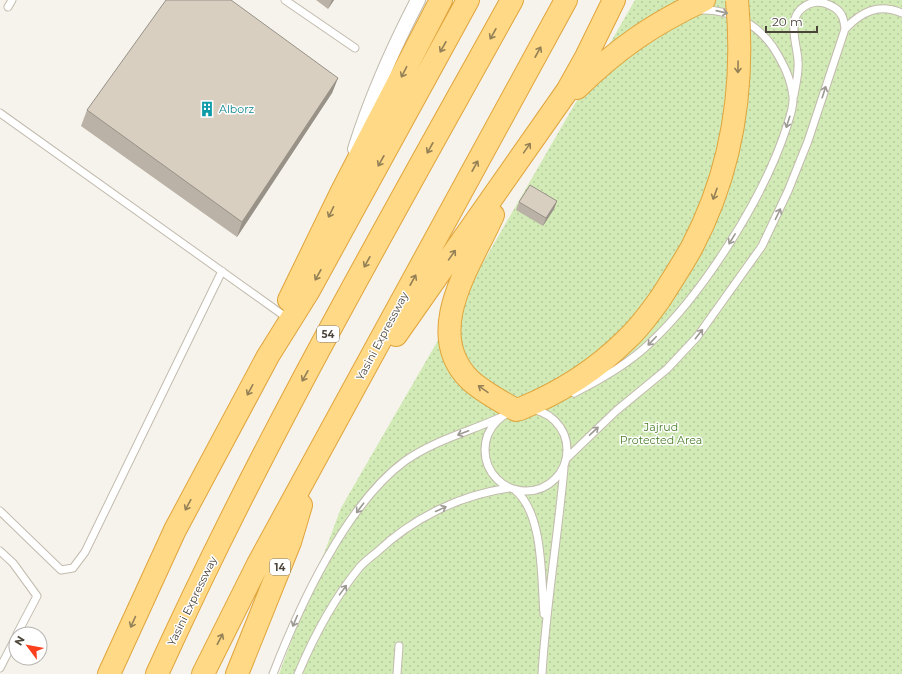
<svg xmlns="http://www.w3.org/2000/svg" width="902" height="674" font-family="Montserrat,sans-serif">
  <defs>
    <pattern id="park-dots" width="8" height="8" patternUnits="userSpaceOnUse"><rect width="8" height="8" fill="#d2eab5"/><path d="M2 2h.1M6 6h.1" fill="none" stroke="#b6ca9c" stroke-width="1.8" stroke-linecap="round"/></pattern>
  </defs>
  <rect width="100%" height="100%" fill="#f6f3ec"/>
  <path fill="url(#park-dots)" d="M635 0H902V674H279L341 508Z"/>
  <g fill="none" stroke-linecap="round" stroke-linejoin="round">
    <defs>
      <path id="service" d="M285 0 355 48
        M8 7 12 0
        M794 95C796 84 799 72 798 61 797 41 784 15 809 4 818 0 827 3 835 8 843 13 844 21 845 29
        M0 113 283 315
        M574 393C600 380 628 364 649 344 703 294 763 199 786 129 789 119 794 107 793 97 791 78 783 63 773 47 757 24 730 9 701 10
        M485 450a41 41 0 1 1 82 0a41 41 0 1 1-82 0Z
        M566 459 616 411 667 369 697 337 762 246 788 191 808 141 845 29C861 12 878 3 902 13
        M515 490C544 514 541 579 544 614
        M0 511 61 570 73 568 85 552 222 271
        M0 551 13 563 37 596 17 634
        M0 668 16 637
        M273 674C299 607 346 504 405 461 433 441 468 432 499 418
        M298 674C314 636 333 600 359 568 364 562 371 557 377 552 413 518 460 495 509 488
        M397 674 399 646
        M542 674C546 605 558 537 564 468"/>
      <path id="minor" d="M355 149C372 95 392 50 418 0"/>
      <path id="trunk" d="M577 88C618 48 653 24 704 0
        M493 215C472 263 421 332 470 380 483 392 500 401 516 410
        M289 300 342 191 441 0
        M396 335 567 91 586 57 614 0
        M520 409C559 393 597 369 627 339 639 328 650 313 660 299
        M109 674 175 530 268 356 308 292 468 0
        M157 674C262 442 389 222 512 0
        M203 674 258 564 566 0
        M237 674 290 542 301 505"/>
    </defs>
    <use href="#service" stroke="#c2bbae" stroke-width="9"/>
    <use href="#minor" stroke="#c2bbae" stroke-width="16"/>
    <use href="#trunk" stroke="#e0a43c" stroke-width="24"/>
    <use href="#service" stroke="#fff" stroke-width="7"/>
    <use href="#minor" stroke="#fff" stroke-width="14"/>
    <use href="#trunk" stroke="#ffd985" stroke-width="22"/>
    <defs>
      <path id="trunk-bridge" d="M660 299C671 282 682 265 692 247 732 171 745 86 737 0"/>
    </defs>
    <use href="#trunk-bridge" stroke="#e0a43c" stroke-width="24" stroke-linecap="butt"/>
    <use href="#trunk-bridge" stroke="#ffd985" stroke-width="22"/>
  </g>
  <path fill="#bab2a6" d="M316 0H334L328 9Z
    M338 78 332 93 237 237 81 126 87 110Z
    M557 201 554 209 543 226 516 210 519 202Z"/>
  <path fill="#979187" d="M332 0H334L328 9Z
    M338 78 332 93 237 237 242 222Z
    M557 201 554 209 543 226 546 218Z"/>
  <path fill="#d8cfc1" stroke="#979187" d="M166 0H231L338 78 242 222 87 110Z
    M530 185 557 201 546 218 519 202Z"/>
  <defs><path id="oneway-shaft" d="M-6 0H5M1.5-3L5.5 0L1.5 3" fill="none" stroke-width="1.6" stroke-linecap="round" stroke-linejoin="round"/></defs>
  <g stroke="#9c9892">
    <use href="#oneway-shaft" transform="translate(722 12) rotate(13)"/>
    <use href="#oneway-shaft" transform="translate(824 92) rotate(-72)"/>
    <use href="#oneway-shaft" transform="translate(788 122) rotate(108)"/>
    <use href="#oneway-shaft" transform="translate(778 214) rotate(-64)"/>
    <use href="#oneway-shaft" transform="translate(732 239) rotate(122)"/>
    <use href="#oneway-shaft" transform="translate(699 334) rotate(-52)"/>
    <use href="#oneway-shaft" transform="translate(652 341) rotate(134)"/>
    <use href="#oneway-shaft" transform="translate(594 431) rotate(-43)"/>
    <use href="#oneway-shaft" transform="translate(463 433) rotate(159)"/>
    <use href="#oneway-shaft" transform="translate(360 508) rotate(127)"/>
    <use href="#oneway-shaft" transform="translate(441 509) rotate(-25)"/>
    <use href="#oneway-shaft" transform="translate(343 590) rotate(-54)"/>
    <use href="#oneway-shaft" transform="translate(295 621) rotate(113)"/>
  </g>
  <g stroke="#938057">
    <use href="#oneway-shaft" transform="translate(493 34) rotate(119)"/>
    <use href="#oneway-shaft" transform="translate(443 47) rotate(119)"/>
    <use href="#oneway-shaft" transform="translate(538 52) rotate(-61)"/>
    <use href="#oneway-shaft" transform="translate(738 67) rotate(91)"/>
    <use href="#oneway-shaft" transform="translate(404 72) rotate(117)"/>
    <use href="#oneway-shaft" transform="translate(430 148) rotate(119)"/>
    <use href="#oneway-shaft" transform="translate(527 148) rotate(-55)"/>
    <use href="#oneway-shaft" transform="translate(381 161) rotate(119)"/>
    <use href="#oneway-shaft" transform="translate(475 166) rotate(-61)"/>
    <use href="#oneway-shaft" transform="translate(715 194) rotate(110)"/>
    <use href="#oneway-shaft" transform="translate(331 212) rotate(116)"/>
    <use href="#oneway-shaft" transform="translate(452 255) rotate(-55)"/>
    <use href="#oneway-shaft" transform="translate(367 262) rotate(119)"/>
    <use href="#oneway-shaft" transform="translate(318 275) rotate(119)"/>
    <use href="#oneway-shaft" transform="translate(413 280) rotate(-61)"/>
    <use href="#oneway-shaft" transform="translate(305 376) rotate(119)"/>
    <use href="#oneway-shaft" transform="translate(483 389) rotate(-145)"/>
    <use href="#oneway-shaft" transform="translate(250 390) rotate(118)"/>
    <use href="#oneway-shaft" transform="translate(188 505) rotate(118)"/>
    <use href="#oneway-shaft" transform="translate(133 622) rotate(114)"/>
    <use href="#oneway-shaft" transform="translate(220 639) rotate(-63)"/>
  </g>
  <defs>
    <symbol id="building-bare" viewBox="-9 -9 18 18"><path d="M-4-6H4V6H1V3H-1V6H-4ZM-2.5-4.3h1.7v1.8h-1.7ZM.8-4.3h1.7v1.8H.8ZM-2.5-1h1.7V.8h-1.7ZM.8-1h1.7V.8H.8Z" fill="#0f9aa8" stroke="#fff" stroke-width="2.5" paint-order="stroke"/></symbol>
  </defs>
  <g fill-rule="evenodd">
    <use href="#building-bare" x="196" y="98" width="22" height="22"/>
  </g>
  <g text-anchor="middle" stroke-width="3" stroke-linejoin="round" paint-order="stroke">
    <g fill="#fff" stroke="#817c74" stroke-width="1">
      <rect x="317" y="326" width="22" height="16" rx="3"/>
      <rect x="270" y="559" width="20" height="16" rx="3"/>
    </g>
    <g font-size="10" font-weight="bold" fill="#4b4439">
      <text x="328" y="338">54</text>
      <text x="280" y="571">14</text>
    </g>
    <g font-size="11" fill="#0d838f" stroke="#fff" text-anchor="start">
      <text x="219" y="113">Alborz</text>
    </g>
    <g font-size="11" fill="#4b4439" stroke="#fff">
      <text transform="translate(382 336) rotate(-62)" y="4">Yasini Expressway</text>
      <text transform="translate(192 601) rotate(-64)" y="4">Yasini Expressway</text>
    </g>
    <g font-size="11" fill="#4a7f2a" stroke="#fff">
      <text x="661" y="431">Jajrud<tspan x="661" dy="13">Protected Area</tspan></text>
    </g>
  </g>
  <g transform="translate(28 646) rotate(302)"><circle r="19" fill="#ffffff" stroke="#b7b4b0"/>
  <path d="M0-3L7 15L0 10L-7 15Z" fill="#fc3f1d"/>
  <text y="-6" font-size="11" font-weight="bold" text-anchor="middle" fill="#4b4439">N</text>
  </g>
  <path d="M766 26v6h51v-6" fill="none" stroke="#4b4439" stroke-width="2"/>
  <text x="772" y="26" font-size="12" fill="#4b4439" stroke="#ffffff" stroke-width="3" paint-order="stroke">20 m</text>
</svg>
